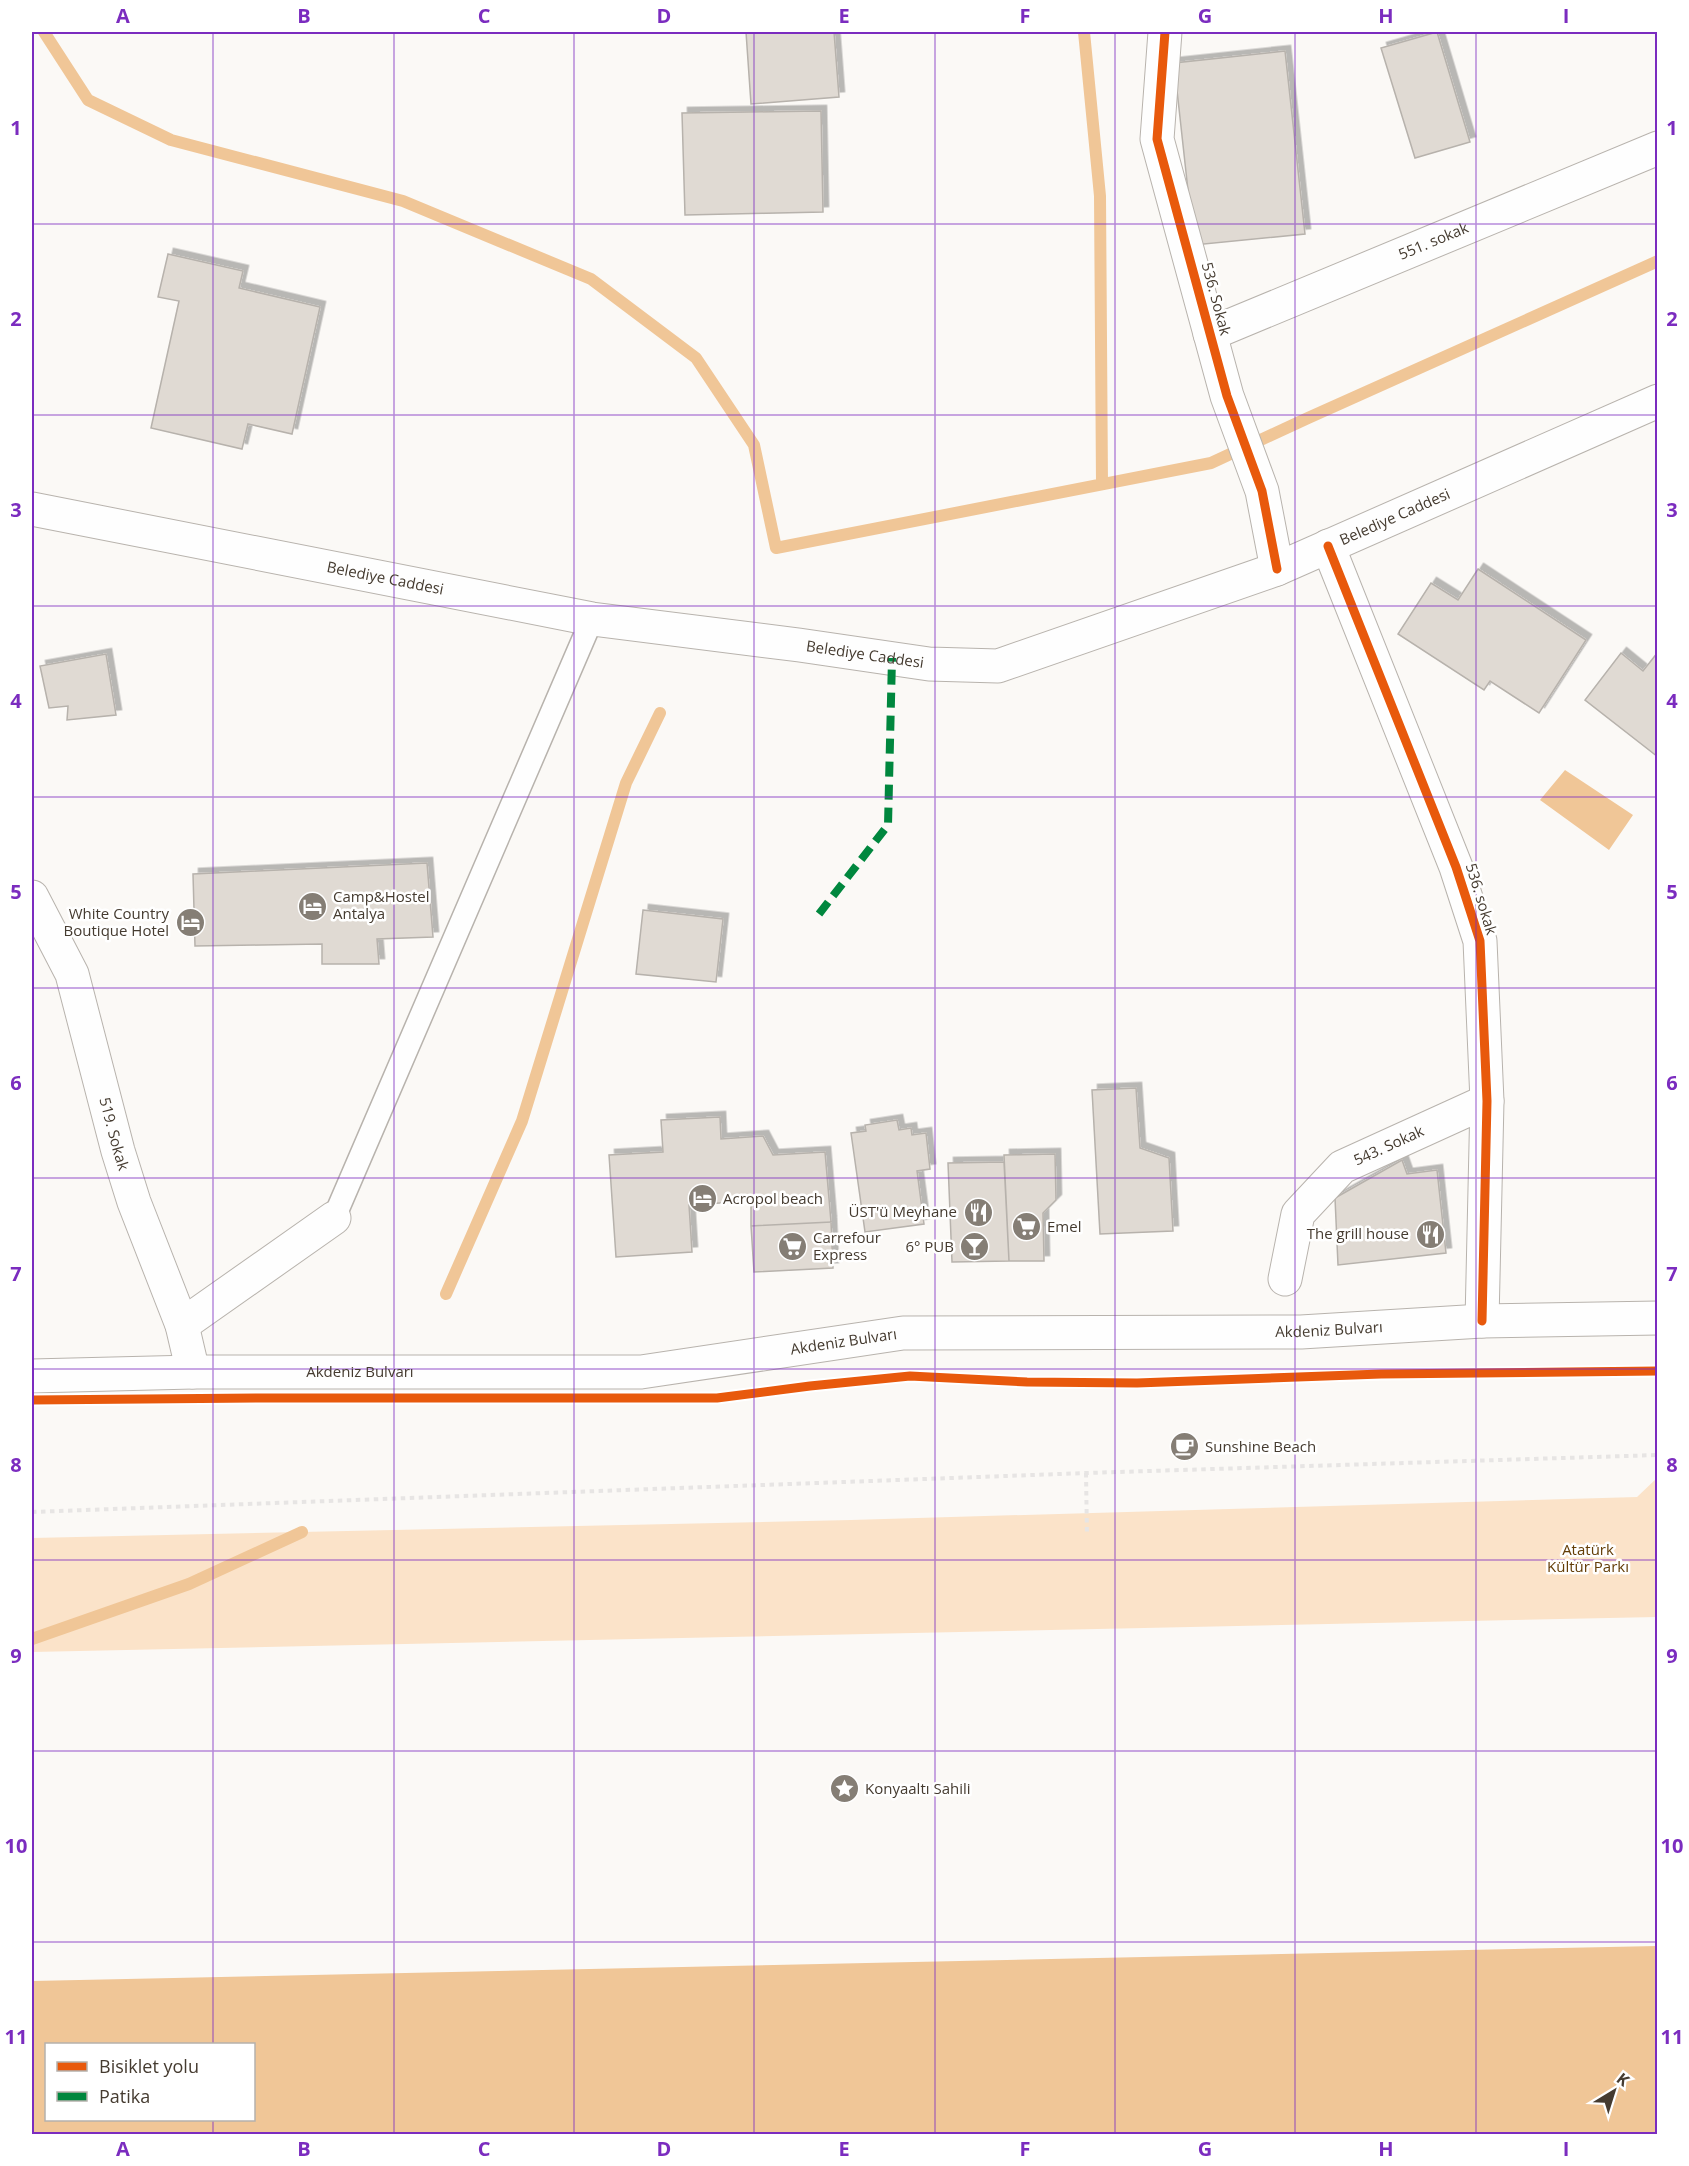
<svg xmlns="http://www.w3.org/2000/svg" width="1689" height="2166" font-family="'Open Sans',sans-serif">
  <defs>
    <filter id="shadow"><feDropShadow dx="5.5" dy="-5.5" stdDeviation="0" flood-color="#0004"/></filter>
  </defs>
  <rect width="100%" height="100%" fill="#fbf9f6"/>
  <path fill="#fbe3c9" d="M1657 1478V1617L32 1652V1538L851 1520 1637 1497Z"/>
  <path fill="#f0c697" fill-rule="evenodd" d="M1565 770 1633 815 1609 850 1540 800Z
    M1657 1946V2134H32V1981ZM46 2044H254V2120H46Z"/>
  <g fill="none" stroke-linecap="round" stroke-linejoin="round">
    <path stroke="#f0c697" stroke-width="12" d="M44 32 88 100 171 140 403 201 591 279 696 358 754 445 776 548 1211 463 1308 418 1658 261
      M1084 32 1100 196 1102 484
      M446 1294 522 1121 626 783 660 713
      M32 1639 189 1584 302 1532"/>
  </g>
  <path fill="#e0dad3" stroke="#b7b2ac" stroke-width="1.5" filter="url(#shadow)" d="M746 32H834L839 97 751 104Z
    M1437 32 1470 142 1415 158 1381 48Z
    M1285 51 1305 234 1194 245 1174 63Z
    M821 111 823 212 685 215 682 113Z
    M168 254 243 271 239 288 320 307 292 434 248 424 242 449 151 428 179 301 158 297Z
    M1478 569 1586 640 1539 713 1490 681 1484 690 1398 634 1431 583 1458 600Z
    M1658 652V757L1585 700 1621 653 1643 671Z
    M106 654 116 715 67 720 68 706 49 708 40 666Z
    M427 863 433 937 377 939 379 964H322V944L195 946 193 874Z
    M643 910 723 919 716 982 636 974Z
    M1136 1088 1140 1148 1169 1158 1173 1231 1100 1234 1092 1090Z
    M720 1117 721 1139 763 1136 773 1155 825 1152 831 1222 751 1226V1201L689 1205 692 1252 616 1257 609 1155 663 1152 661 1120Z
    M897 1120 899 1130 911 1128 912 1135 926 1133 930 1169 917 1171 924 1224 865 1232 851 1133 866 1131 865 1125Z
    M1055 1154 1056 1200 1043 1213 1044 1261H1009L1004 1155Z
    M1402 1160 1407 1174 1437 1170 1446 1253 1338 1265 1335 1198Z
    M1004 1162 1009 1261 952 1262 948 1163Z
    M831 1222 833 1268 754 1272 751 1226Z"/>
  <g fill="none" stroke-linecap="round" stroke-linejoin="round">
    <defs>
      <path id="lane" d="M334 1218 592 619"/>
      <g id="street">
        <path d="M1165 32 1157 139 1227 396 1262 491 1277 569"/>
        <path id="s1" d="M1210 334 1658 148"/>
        <path d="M1328 546 1456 867 1480 941 1487 1101 1482 1321"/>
        <path id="s2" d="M32 897 72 974 118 1151 134 1202 182 1325 193 1372"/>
        <path id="s3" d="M1285 1279 1298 1214 1342 1167 1487 1101"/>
        <path d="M182 1325 334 1218"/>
      </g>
      <g id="secondary">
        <path id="s4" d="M32 509 592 619 799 645 929 664 998 666 1277 569 1658 401"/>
        <path id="s5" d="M32 1376 193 1372H641L903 1333 1301 1332 1482 1321 1658 1318"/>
      </g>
    </defs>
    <use href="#lane" stroke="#b8b3ad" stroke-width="25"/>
    <use href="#street" stroke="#b8b3ad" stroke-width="35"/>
    <use href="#secondary" stroke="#b8b3ad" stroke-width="35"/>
    <path stroke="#e7e5e4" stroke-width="4" stroke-dasharray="4.5 4.5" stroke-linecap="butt" d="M1086 1473 1087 1536
      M32 1512 1086 1473 1658 1455"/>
    <use href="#lane" stroke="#fefefe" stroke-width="22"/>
    <use href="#street" stroke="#fefefe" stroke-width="33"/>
    <use href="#secondary" stroke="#fefefe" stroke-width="33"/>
    <path stroke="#00873e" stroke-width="8" stroke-dasharray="15 8" stroke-linecap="butt" d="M819 914 888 825 892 658"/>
    <defs>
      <path id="cycleway" d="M1165 32 1157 139 1227 396 1262 491 1277 569
        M1328 546 1456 867 1480 941 1487 1101 1482 1321
        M32 1400 258 1398H717L810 1386 910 1376 1027 1382 1137 1383 1381 1374 1658 1371"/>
    </defs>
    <use href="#cycleway" stroke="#fff" stroke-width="13"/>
    <use href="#cycleway" stroke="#e8590c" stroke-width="9"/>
  </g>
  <path fill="none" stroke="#7b2cbf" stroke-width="1.5" stroke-opacity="0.55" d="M213 32V2044M394 32V2134M574 32V2134M754 32V2134M935 32V2134M1115 32V2134M1295 32V2134M1476 32V2134M32 224H1658M32 415H1658M32 606H1658M32 797H1658M32 988H1658M32 1178H1658M32 1369H1658M32 1560H1658M32 1751H1658M32 1942H1658M213 2120V2134"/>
  <defs>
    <symbol id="hotel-disc" viewBox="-11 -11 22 22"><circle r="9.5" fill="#857e75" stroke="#fff"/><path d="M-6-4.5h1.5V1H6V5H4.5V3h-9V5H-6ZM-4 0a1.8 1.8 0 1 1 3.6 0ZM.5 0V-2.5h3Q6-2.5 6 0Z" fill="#fff"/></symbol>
    <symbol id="restaurant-disc" viewBox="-11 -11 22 22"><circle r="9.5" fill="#857e75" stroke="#fff"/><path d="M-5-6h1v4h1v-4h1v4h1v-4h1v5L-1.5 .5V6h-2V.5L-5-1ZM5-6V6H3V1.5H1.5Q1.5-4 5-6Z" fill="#fff"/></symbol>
    <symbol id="supermarket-disc" viewBox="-11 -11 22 22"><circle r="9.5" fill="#857e75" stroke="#fff"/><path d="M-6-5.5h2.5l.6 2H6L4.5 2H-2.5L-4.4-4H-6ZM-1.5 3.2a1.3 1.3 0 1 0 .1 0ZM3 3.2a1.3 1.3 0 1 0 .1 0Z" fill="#fff"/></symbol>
    <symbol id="bar-disc" viewBox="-11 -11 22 22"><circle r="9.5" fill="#857e75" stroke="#fff"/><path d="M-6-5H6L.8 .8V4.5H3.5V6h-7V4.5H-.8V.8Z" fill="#fff"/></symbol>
    <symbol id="cafe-disc" viewBox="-11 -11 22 22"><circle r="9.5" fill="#857e75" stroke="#fff"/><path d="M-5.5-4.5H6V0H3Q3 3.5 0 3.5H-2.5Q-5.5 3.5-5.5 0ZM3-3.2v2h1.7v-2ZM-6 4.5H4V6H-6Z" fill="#fff"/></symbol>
    <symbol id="sight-disc" viewBox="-11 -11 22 22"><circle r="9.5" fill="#857e75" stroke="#fff"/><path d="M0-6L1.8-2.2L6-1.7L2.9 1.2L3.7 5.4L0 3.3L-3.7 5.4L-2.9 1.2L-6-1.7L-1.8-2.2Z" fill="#fff"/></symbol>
  </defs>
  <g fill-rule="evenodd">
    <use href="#hotel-disc" x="296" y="890" width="33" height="33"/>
    <use href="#hotel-disc" x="174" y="906" width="33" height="33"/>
    <use href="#hotel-disc" x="686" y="1182" width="33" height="33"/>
    <use href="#restaurant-disc" x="962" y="1196" width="33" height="33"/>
    <use href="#supermarket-disc" x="1010" y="1210" width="33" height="33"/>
    <use href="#restaurant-disc" x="1414" y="1218" width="33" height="33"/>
    <use href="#supermarket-disc" x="776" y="1230" width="33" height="33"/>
    <use href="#bar-disc" x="958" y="1230" width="33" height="33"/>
    <use href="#cafe-disc" x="1168" y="1430" width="33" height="33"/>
    <use href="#sight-disc" x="828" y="1772" width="33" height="33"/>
  </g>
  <g text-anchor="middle" stroke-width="5" stroke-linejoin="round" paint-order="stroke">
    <g font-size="15" fill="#453b30" stroke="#fff">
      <text dy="5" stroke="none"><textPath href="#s1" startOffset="242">551. sokak</textPath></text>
      <text transform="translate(1216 299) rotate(75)" y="5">536. Sokak</text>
      <text dy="5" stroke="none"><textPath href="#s4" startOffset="1404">Belediye Caddesi</textPath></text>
      <text dy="5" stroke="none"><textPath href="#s4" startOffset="360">Belediye Caddesi</textPath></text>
      <text dy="5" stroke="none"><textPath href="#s4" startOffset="846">Belediye Caddesi</textPath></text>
      <text transform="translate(1481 899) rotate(73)" y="5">536. sokak</text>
      <text dy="5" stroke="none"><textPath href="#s2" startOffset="252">519. Sokak</textPath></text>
      <text dy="5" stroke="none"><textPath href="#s3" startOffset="182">543. Sokak</textPath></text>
      <text dy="5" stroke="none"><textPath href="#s5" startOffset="1300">Akdeniz Bulvarı</textPath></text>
      <text dy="5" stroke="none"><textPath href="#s5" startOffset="814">Akdeniz Bulvarı</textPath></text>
      <text dy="5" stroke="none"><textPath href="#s5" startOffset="328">Akdeniz Bulvarı</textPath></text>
    </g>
    <g font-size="15" fill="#453b30" stroke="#fff" text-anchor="start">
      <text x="333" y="902">Camp&amp;Hostel<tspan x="333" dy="17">Antalya</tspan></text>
      <text x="169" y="919" text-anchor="end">White Country<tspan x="169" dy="17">Boutique Hotel</tspan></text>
      <text x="723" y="1204">Acropol beach</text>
      <text x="957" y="1217" text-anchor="end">ÜST'ü Meyhane</text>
      <text x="1047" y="1232">Emel</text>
      <text x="1409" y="1239" text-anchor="end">The grill house</text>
      <text x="813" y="1243">Carrefour<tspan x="813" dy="17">Express</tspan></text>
      <text x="954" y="1252" text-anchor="end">6° PUB</text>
      <text x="1205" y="1452">Sunshine Beach</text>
      <text x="865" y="1794">Konyaaltı Sahili</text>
    </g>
    <g font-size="15" fill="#633d06" stroke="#fff">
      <text x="1588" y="1555">Atatürk<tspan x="1588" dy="17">Kültür Parkı</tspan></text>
    </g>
  </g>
  <rect width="1689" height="2166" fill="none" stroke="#ffffff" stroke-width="66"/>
  <rect x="45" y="2043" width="210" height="78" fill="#ffffff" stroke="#b5b1ac" stroke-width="1.5"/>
  <rect x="57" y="2062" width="30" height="9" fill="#e8590c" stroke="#b5b1ac" stroke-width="1.5"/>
  <text x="99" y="2073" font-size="18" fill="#453b30">Bisiklet yolu</text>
  <rect x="57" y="2092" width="30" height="9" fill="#00873e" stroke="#b5b1ac" stroke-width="1.5"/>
  <text x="99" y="2103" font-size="18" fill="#453b30">Patika</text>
  <g transform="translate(1614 2091) rotate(38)" stroke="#ffffff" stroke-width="4.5" paint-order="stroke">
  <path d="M0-4.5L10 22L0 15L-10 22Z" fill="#453b30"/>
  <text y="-9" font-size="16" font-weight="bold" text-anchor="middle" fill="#453b30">K</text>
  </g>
  <rect x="33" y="33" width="1623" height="2100" fill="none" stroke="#7b2cbf" stroke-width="2"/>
  <g font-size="20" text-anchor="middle" font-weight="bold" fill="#7b2cbf">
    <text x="123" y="23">A</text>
    <text x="304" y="23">B</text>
    <text x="484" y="23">C</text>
    <text x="664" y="23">D</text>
    <text x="844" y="23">E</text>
    <text x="1025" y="23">F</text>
    <text x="1205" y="23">G</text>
    <text x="1386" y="23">H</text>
    <text x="1566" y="23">I</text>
    <text x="16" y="135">1</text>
    <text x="1672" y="135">1</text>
    <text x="16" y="326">2</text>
    <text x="1672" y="326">2</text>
    <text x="16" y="517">3</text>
    <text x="1672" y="517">3</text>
    <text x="16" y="708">4</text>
    <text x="1672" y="708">4</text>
    <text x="16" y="899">5</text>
    <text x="1672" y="899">5</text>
    <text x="16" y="1090">6</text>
    <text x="1672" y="1090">6</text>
    <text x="16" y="1281">7</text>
    <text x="1672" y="1281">7</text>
    <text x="16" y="1472">8</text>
    <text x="1672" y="1472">8</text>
    <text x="16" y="1663">9</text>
    <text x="1672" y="1663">9</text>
    <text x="16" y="1853">10</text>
    <text x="1672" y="1853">10</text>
    <text x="16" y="2044">11</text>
    <text x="1672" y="2044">11</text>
    <text x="123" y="2156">A</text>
    <text x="304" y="2156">B</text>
    <text x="484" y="2156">C</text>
    <text x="664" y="2156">D</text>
    <text x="844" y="2156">E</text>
    <text x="1025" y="2156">F</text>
    <text x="1205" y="2156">G</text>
    <text x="1386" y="2156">H</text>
    <text x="1566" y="2156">I</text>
  </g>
</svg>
